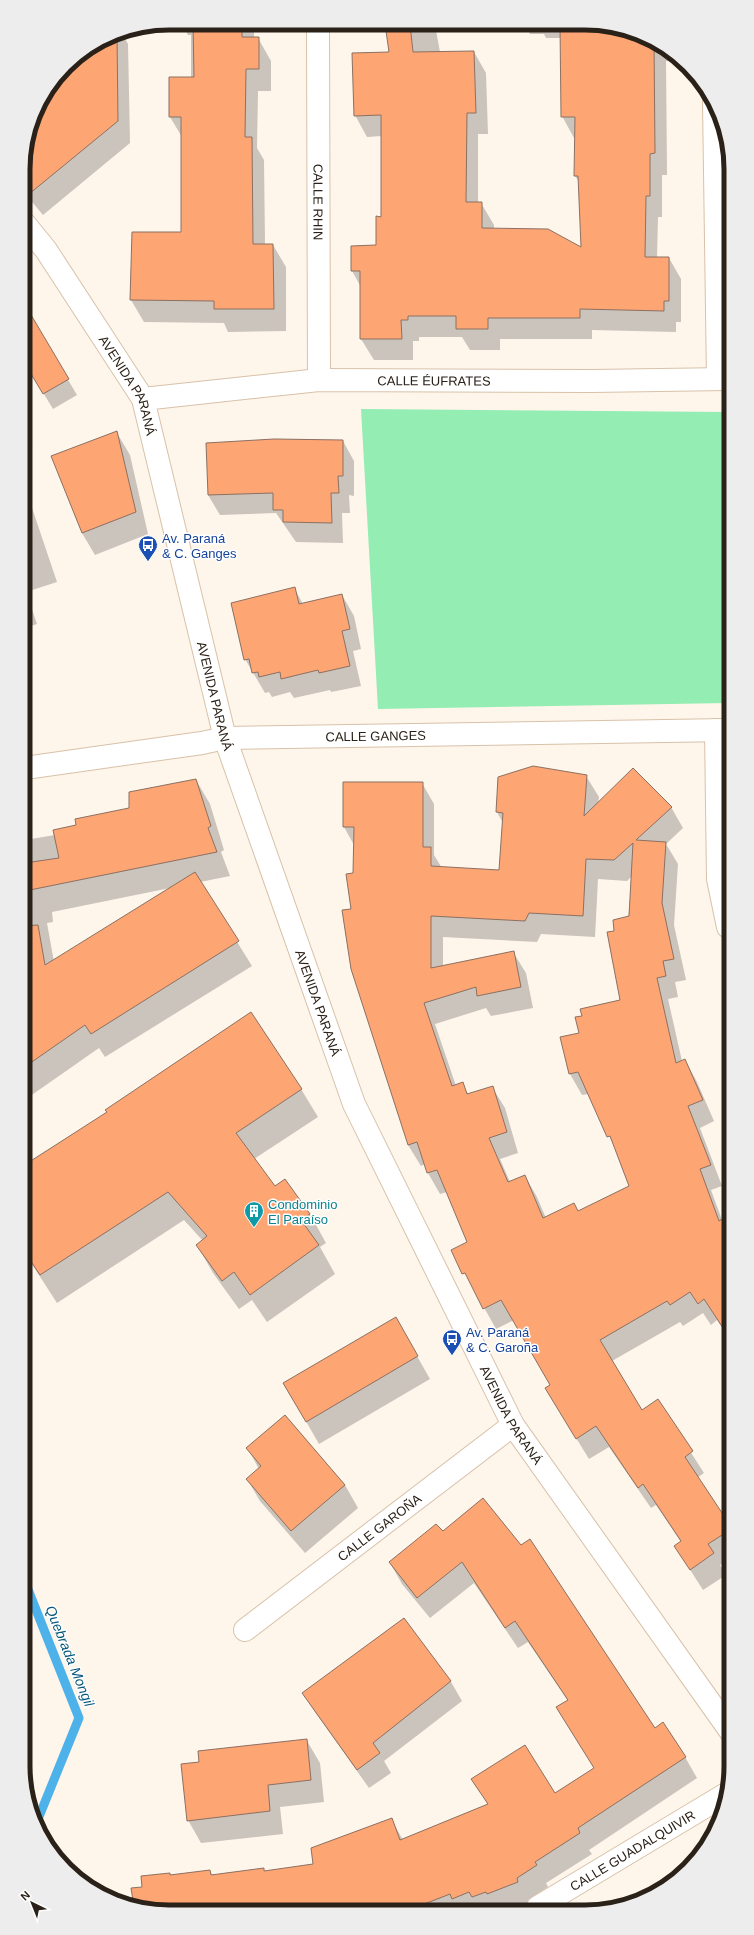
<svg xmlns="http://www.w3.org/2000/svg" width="754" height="1935" font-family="Arial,sans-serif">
  <rect width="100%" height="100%" fill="#fef5eb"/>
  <path fill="#94edb2" d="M361 409 727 412 728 703 378 709Z"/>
  <path fill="#0003" fill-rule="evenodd" d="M181 23 254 24V38H258L271 61V91H258L257 148 264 160 265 245H273L286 267V331L228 332 224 323 144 322 131 300 182 233V137L170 117 191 78V35H188Z
    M386 24 435 25 440 52H474L486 73 488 134H478V203H481L494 225V229L582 249 580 183 575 176 576 138H574L562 116 561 38H546L544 34H530L525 25 613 26 650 38 674 55V61H666L667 175H662V217H658L657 258H669L681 279V322H676V332L592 330V339H500V350H470L462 337H419V341H413V360H374L361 339V287L352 271 378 246 382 218V136L367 137 355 115 391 53Z
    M121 32 128 44 130 143 43 215 23 191 72 59 113 34Z
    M35 324 77 395 53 409 24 361V331Z
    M117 433 130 455 148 534 95 555 82 533 52 456Z
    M343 441 354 461V496L349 495 350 513H342L343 543 296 542 276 513 220 515 208 495Z
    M24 492 30 502 57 582 26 592 37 624 25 628Z
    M294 588 303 604 342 595 354 616 361 649 353 651 361 686 331 692 330 690 294 698 290 692 272 697 269 692 265 693 245 659Z
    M586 776 599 797 598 804 671 807 683 828 666 844 678 864 674 925 686 980 675 982 678 997 668 999 682 1061 685 1060 697 1082 714 1121 700 1128 722 1186 711 1190 722 1220 729 1216V1338L717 1320 711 1325 703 1313 683 1326 680 1322 612 1361 642 1411 658 1401 704 1473 697 1478 730 1527V1559L720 1565 726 1575 703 1590 675 1546 681 1542 656 1505 651 1508 609 1447 589 1459 546 1389 551 1385 514 1320 496 1329 452 1250 468 1242 447 1192 440 1194 428 1173 425 1164 421 1166 408 1145 352 909 354 845 344 827 422 783 434 804V855L442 868 500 871 503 823 497 812ZM632 876 621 1001 583 1016 580 1034 561 1038 570 1074 582 1095 589 1094 617 1152 630 1186 578 1212 546 1218 537 1197 525 1176 510 1182 500 1159 518 1153 505 1108 492 1087 469 1095 462 1084 456 1086 435 1024 486 1008 491 1016 533 1008 526 973 513 952 443 966V937L537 942 541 934 595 937 598 879 627 881Z
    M196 780 210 804 224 850 221 852 230 876 200 882 252 966 105 1057 99 1048 26 1099 25 840 55 835 130 808ZM170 888 54 962 47 923 53 922 52 912Z
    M301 1089 318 1117 254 1159 274 1187 285 1180 310 1214 326 1243 320 1247 335 1274 267 1322 252 1300 239 1309 213 1273 197 1245 203 1241 184 1220 57 1303 26 1255V1165Z
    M396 1319 430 1379 319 1444 284 1383Z
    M285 1416 345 1485 358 1508 305 1553 260 1501 247 1479 259 1469 248 1449Z
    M436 1525 685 1757 697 1778 589 1850 592 1854 546 1883 548 1887 528 1900 529 1903 517 1908 141 1909 126 1904 134 1903 143 1887 170 1876 210 1871 213 1876 263 1869 265 1872 314 1865 391 1819 403 1840 488 1805 473 1779 555 1795 595 1769 557 1708 568 1701 528 1642 518 1648 474 1583 430 1618 402 1584 390 1563Z
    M403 1620 451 1682 462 1701 384 1761 391 1773 369 1788 315 1712 304 1693Z
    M307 1741 320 1763 324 1802 280 1807 283 1834 201 1843 188 1820Z
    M680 1874 670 1884 669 1882Z"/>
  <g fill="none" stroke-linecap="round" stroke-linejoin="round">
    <path stroke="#4eb2ea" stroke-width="9" d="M27 1587 79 1718 36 1824"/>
  </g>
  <path fill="#fea574" stroke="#8c7061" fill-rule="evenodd" d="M193 23H242V37H259V69H246L245 137H252L253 244H273L274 309H214V301L130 300 132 232H181V117H169V77H194Z
    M385 24H410L413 52 474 51 476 113H467L466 202H482V228L548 229 581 247 578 176H574L575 117H561L560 25 613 26 654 41 655 153 650 154V196H646L645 257H669V301H664V311L580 309V318H488V329H456V316H408V320H401L402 339H360V271H351V246L376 245V216L381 217V115L354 116 352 53 389 52Z
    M117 33 118 121 23 199V159L38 104 72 59Z
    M24 303 69 379 43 394 24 362Z
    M117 431 136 512 82 533 51 456Z
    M274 439 343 440V476H338L339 493H331L332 523 283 522V510H273V493L208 495 206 443Z
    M295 587 299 604 342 594 350 629 342 631 350 666 319 673 318 670 281 679 280 672 259 677 258 672 252 673 249 659 244 660 231 603Z
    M533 766 587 775 584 816 633 768 672 807 636 840 666 842 662 903 674 959 663 961 666 976 657 978 676 1063 685 1059 703 1100 688 1106 711 1165 700 1169 719 1221 729 1215V1337L704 1299 698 1304 690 1292 670 1305 667 1301 600 1340 642 1410 658 1399 693 1451 685 1457 730 1525V1530L708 1544 714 1553 690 1570 674 1546 681 1541 643 1484 638 1488 596 1426 576 1439 545 1388 550 1385 501 1300 483 1309 465 1273 462 1274 451 1250 467 1242 437 1170 427 1173 417 1142 408 1145 351 969 342 910 351 909 346 874 353 873 354 827H343V782H423V847H431V866L499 870 503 813 496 812 498 777ZM633 843 629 916 613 920 614 931 607 932 620 1000 580 1009 582 1016 575 1017 579 1033 560 1037 569 1074 578 1072 607 1137 610 1136 629 1186 578 1211 574 1203 543 1218 525 1175 508 1182 489 1138 507 1132 493 1086 467 1094 463 1082 452 1086 424 1003 476 987 477 996 521 987 514 951 431 968V916L525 921 529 913 583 916 586 859 614 860Z
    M196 779 211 826 208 828 217 852 25 891V863L59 858 53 830 76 825 75 819 129 808V792Z
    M195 872 239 941 91 1034 85 1025 26 1066 25 926 38 925 45 965Z
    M251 1012 302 1089 236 1133 275 1186 285 1179 310 1214 301 1220 319 1245 250 1295 234 1272 222 1281 196 1245 207 1236 168 1192 40 1275 26 1254V1164L107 1112 105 1110Z
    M396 1317 418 1356 306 1422 283 1383Z
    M285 1415 345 1485 291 1531 246 1479 261 1466 246 1448Z
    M483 1498 521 1545 530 1539 655 1728 663 1722 686 1757 578 1828 580 1833 535 1862 537 1865 517 1878 518 1882 487 1894 486 1892 472 1897 469 1892 452 1899 450 1894 414 1908 141 1909 134 1907 131 1888 142 1887 141 1876 170 1873V1875L210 1870 211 1875 264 1868V1871L313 1864 311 1848 392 1818 400 1840 488 1804 471 1779 525 1745 555 1793 594 1768 556 1707 568 1700 515 1621 505 1628 462 1562 417 1598 389 1562 436 1524 443 1531Z
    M404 1618 451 1681 373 1743 380 1753 357 1770 302 1693Z
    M307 1739 311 1780 268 1785 270 1811 187 1821 181 1764 199 1762 198 1751Z"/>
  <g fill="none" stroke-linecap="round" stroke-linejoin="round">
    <defs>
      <g id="street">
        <path id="s1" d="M318 24 319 380"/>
        <path d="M714 102 718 379"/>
        <path id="s2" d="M24 223 46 250 143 399 225 738 354 1104 513 1425 731 1732"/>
        <path id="s3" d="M143 399 319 380 592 381 727 379"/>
        <path d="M716 730 718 879 728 927"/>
        <path id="s4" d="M25 768 202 743 225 738 728 730"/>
        <path id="s5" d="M245 1630 513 1425"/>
        <path id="s6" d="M538 1907 726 1794"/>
      </g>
    </defs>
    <use href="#street" stroke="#d8c2a9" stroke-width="24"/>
    <use href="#street" stroke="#fff" stroke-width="22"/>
  </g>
  <defs>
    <symbol id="bus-pin" viewBox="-11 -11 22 30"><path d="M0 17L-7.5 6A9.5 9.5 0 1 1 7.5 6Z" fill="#1a4fb4" stroke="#fff"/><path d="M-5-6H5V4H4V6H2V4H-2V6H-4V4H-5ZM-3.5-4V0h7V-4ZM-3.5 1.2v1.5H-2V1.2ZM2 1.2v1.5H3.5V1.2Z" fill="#fff"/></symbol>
    <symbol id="building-pin" viewBox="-11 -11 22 30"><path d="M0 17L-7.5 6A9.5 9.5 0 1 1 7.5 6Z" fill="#0f9aa8" stroke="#fff"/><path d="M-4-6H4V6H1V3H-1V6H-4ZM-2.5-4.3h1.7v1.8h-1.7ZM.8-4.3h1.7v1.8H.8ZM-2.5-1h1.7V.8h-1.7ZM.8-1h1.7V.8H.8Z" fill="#fff"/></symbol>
  </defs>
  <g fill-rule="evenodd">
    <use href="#bus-pin" x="137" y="534" width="22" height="30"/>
    <use href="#building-pin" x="243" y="1200" width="22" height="30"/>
    <use href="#bus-pin" x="441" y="1328" width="22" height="30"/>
  </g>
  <g text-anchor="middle" stroke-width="3" stroke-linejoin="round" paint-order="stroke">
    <g font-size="13" fill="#2a2118" stroke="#fff">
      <text dy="5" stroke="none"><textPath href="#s1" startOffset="178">CALLE RHIN</textPath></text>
      <text dy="5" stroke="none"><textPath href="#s3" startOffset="292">CALLE ÉUFRATES</textPath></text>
      <text dy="5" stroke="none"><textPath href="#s2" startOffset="194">AVENIDA PARANÁ</textPath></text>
      <text dy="5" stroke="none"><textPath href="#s2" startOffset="518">AVENIDA PARANÁ</textPath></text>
      <text dy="5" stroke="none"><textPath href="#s4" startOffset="353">CALLE GANGES</textPath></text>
      <text dy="5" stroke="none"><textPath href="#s2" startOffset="842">AVENIDA PARANÁ</textPath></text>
      <text dy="5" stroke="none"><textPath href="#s2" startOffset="1298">AVENIDA PARANÁ</textPath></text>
      <text dy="5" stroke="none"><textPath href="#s5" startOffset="169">CALLE GAROÑA</textPath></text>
      <text dy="5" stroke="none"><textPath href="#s6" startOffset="110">CALLE GUADALQUIVIR</textPath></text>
    </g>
    <g font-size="13" fill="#164399" stroke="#fff" text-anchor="start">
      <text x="162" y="543">Av. Paraná<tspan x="162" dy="15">&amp; C. Ganges</tspan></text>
      <text x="466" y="1337">Av. Paraná<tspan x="466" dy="15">&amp; C. Garoña</tspan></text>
    </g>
    <g font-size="13" fill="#0d838f" stroke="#fff" text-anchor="start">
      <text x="268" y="1209">Condominio<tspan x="268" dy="15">El Paraíso</tspan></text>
    </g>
    <g font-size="14" font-style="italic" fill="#06577d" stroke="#fff">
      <text transform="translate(70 1656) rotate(68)" y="5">Quebrada Mongil</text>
    </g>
  </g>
  <path d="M0 0H754V1935H0ZM169 30H585A139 139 0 0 1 724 169V1766A139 139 0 0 1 585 1905H169A139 139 0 0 1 30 1766V169A139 139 0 0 1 169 30Z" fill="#eeeded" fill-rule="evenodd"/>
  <path fill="none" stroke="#2a2118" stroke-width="5" d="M169 30H585A139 139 0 0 1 724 169V1766A139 139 0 0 1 585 1905H169A139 139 0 0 1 30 1766V169A139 139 0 0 1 169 30Z"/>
  <g transform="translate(32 1903) rotate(317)" stroke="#ffffff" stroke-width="3" paint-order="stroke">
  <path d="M0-3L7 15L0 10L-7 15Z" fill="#2a2118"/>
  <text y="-6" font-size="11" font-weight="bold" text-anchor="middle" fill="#2a2118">N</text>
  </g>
</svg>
